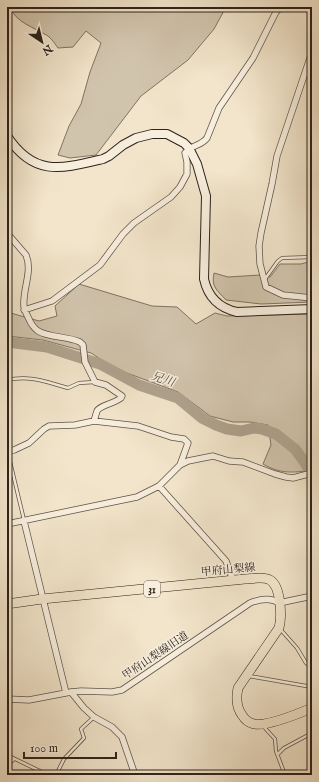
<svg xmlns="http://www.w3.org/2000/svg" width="319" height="782" font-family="'IM FELL English','Noto Serif JP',serif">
  <rect width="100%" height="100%" fill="#f2e5cb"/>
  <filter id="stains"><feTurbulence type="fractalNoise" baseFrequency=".005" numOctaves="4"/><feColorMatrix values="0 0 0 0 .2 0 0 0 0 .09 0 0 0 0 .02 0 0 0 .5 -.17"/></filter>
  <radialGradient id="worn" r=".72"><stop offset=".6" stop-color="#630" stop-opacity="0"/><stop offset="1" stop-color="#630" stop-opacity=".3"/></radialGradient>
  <path fill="#d1c4ad" stroke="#7f7364" d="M10 7H226L214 29 188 60 141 96 96 155 70 158 58 155 69 126 81 104 90 72 101 43 86 31 73 47 58 48C55 44 52 39 48 36 35 28 15 22 10 7Z
    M312 261V302L261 304 226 300C217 290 211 287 214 273L228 277 260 275 270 277 280 264H301Z
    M79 284 152 306 177 307 196 324 215 313 227 316 312 314V470C293 473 280 474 263 464L271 445 268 425 250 422H233L210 416 178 392 116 369 91 353 43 340 7 336V312L39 321 57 316 55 306Z"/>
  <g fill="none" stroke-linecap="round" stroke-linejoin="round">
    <path stroke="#afa38f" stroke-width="11" d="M7 342 47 347 100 364 139 385 178 398 202 418 216 425 227 429 241 431 254 428 262 429 276 434 295 449 306 464 312 477"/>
    <defs>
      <path id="lane" d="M265 279 278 261 282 258 312 257
        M7 380C30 375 46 382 68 388L79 383 95 382
        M7 449 24 520
        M281 630 297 648 306 663 312 668
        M249 676 312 687
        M263 726 275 739 276 751 285 775
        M7 753 9 756 48 775
        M278 754 284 748 312 733
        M7 766 14 759
        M56 775 64 759 84 738 81 729 94 717"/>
      <path id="street" d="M309 7 312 12
        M312 52 277 156 272 184 261 233 259 246 260 264 266 287 283 295 312 298
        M7 233 26 255C33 272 22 290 24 307 25 312 27 315 29 319 31 324 34 328 38 331 50 338 67 336 80 342L83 345 85 362 95 382 106 385 122 396 121 398C115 403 99 406 97 411 96 414 95 418 94 421
        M24 310 52 301 100 265 123 234 134 223 171 197 180 187 187 174V162L185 153C192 144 200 147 207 138L219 108 253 58 276 12 281 7
        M7 452 14 450 29 443 44 429 49 426 75 425 94 421 138 426 171 437 184 439 188 443 180 465
        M159 486 226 561 233 580
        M24 521 66 693
        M7 524 137 497 159 486 180 465 188 461 213 456 229 461 243 462 275 474 286 477 293 478 312 473
        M71 692 84 708 94 717 112 727 122 737 135 775
        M7 699 29 700 71 692 81 691 112 692 122 690 250 603C260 599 270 597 279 603L312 596
        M304 775 312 774"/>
      <path id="secondary" d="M7 136C34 177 61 169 103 159L109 156 123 145 136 138 152 134H167L184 143 189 148 197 164 206 196 204 279C208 297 219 308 237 312L312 309"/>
      <path id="primary" d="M7 604 42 599 245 579C252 579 263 576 270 580 281 586 282 617 279 628L238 688C236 698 236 707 242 715 245 720 249 723 254 724 266 727 300 713 312 708"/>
    </defs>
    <use href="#lane" stroke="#5e5347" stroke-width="4"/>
    <use href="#street" stroke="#5e5347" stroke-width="7"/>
    <use href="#secondary" stroke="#2d221b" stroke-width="10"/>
    <use href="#primary" stroke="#2d221b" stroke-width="10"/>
    <use href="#lane" stroke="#f7eedd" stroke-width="2.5"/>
    <use href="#street" stroke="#f7eedd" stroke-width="5.5"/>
    <use href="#secondary" stroke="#f7eedd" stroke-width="8"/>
    <use href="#primary" stroke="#f2e5cb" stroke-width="9"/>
  </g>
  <g text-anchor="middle" stroke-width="3" stroke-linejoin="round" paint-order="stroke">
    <rect fill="#f7eedd" stroke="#6a5f55" stroke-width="1" x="144" y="581" width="16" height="16" rx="3"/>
    <g font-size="10" font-weight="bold" fill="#2d221b">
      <text x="152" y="593">31</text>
    </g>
    <g font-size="11" fill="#2d221b" stroke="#f7eedd">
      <text transform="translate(228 569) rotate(-5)" y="4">甲府山梨線</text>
      <text transform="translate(155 655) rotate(-34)" y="4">甲府山梨線旧道</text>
    </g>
    <g font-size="12" font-style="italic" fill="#5a4f44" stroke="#f7eedd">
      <text transform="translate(163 379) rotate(18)" y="4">兄川</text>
    </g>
  </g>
  <rect width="319" height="782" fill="none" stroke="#f2e5cb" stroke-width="24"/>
  <rect x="8" y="8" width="303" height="766" fill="none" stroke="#2d221b" stroke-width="2"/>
  <rect x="12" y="12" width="295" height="758" fill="none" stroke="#2d221b"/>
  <g transform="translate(42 42) rotate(145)" stroke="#f7eedd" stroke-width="3" paint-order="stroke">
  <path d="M0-3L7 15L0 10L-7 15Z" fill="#2d221b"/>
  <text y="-6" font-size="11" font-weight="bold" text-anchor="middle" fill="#2d221b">N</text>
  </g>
  <path d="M24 752v6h92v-6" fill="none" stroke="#2d221b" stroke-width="2"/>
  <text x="30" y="752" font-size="12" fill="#2d221b" stroke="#f7eedd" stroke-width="3" paint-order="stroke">100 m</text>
  <rect width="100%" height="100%" filter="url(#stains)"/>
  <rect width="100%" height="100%" fill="url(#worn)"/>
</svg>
